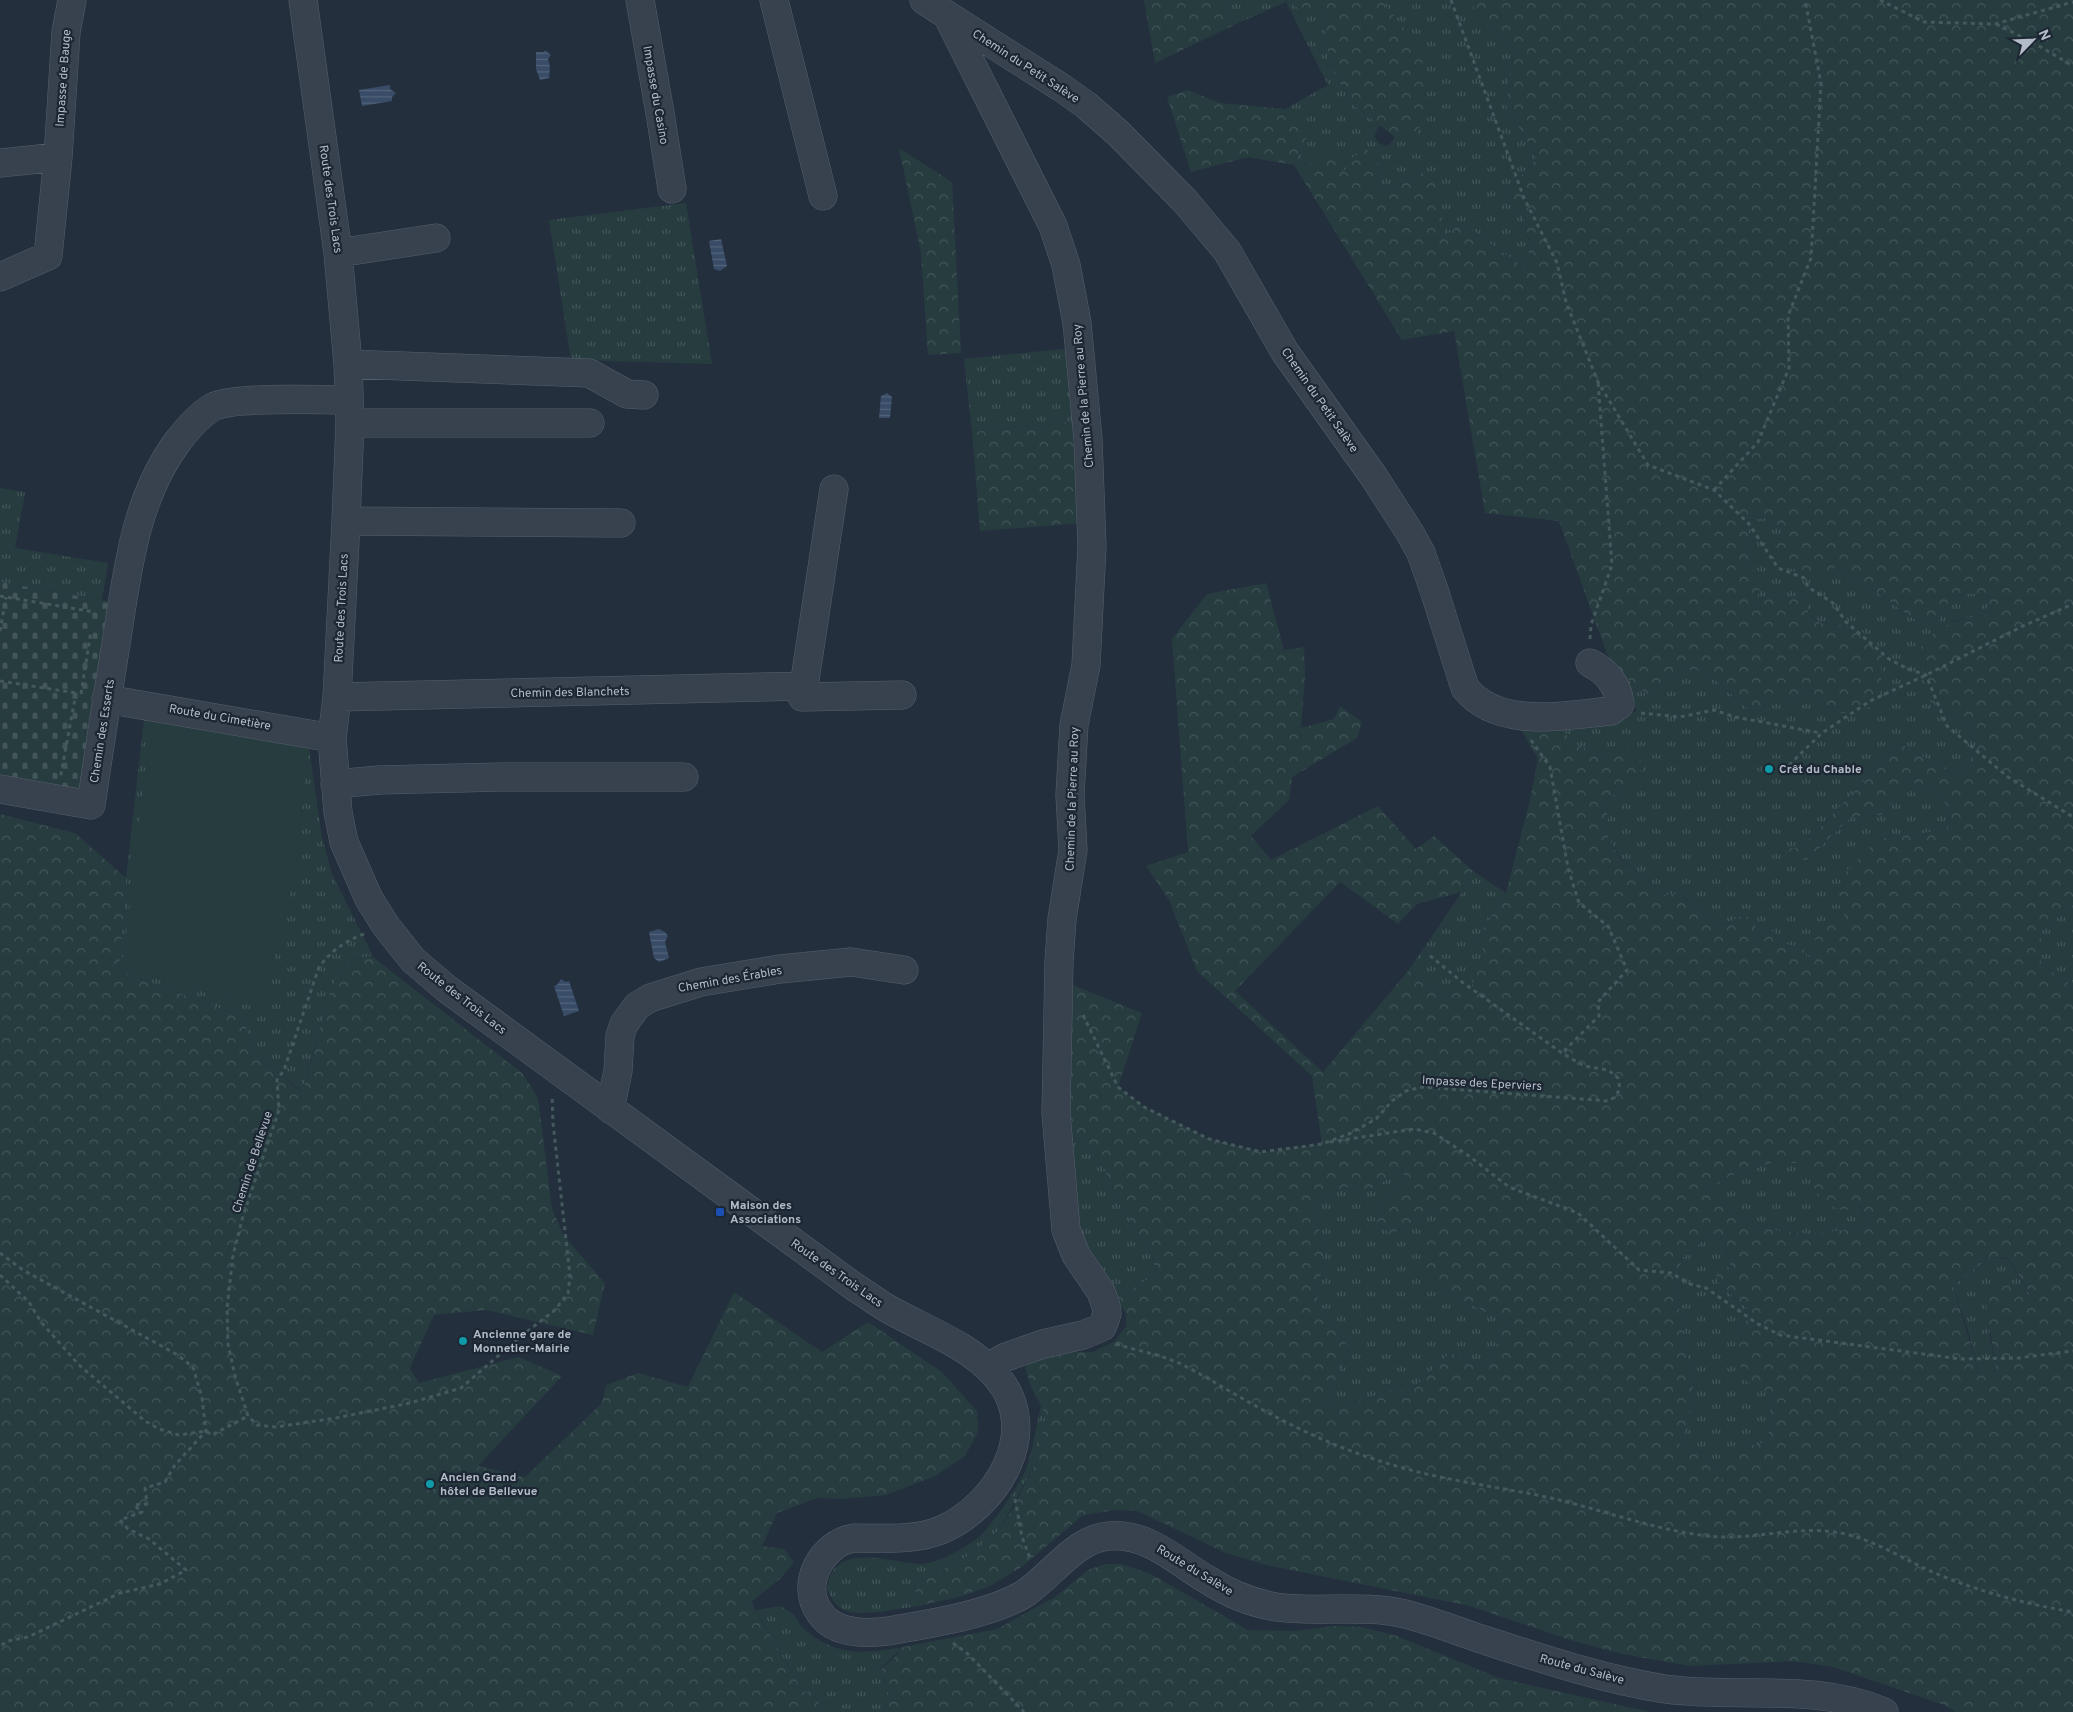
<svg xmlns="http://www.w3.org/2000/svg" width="2073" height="1712" font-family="Overpass,sans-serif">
  <defs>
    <pattern id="grass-tufts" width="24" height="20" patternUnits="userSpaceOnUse" patternTransform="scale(1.25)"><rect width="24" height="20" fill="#263c3f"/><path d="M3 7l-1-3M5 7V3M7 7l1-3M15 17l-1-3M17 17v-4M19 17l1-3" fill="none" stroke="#435659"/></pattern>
    <pattern id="forest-crowns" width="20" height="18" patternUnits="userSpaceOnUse" patternTransform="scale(1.25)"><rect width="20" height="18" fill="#263c3f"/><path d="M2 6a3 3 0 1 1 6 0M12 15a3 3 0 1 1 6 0" fill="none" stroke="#435659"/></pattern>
    <pattern id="cemetery-stones" width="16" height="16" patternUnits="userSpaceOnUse" patternTransform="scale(1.25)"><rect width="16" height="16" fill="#263c3f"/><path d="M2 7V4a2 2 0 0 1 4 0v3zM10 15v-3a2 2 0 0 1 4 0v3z" fill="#435659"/></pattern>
    <pattern id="water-rules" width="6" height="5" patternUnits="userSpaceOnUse" patternTransform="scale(1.25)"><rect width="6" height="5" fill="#394c67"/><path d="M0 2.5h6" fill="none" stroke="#53647b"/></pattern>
  </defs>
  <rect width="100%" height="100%" fill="#242f3e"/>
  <path fill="url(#grass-tufts)" d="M1224 0H1285L1286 2 1324 9 1329 64 1352 104 1380 125 1374 136 1379 143 1385 146 1390 144 1395 137H1417L1381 0H1471V4L1513 47 1506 105 1537 158 1507 193 1512 206 1523 215 1530 245 1526 269 1462 223 1445 236 1423 173 1384 193 1376 189 1378 158 1350 177 1314 164 1294 165 1311 127 1285 109 1328 85 1286 2 1234 25Z
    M686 203 712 364 571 360 549 220Z
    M1072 348 1079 421 972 432 964 359Z
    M0 488 25 492 15 548 108 563 102 600 0 582Z
    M1768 518 1783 529 1773 544 1836 568 1876 592 1914 619 1937 623 1952 599 1971 592 1990 596 1985 615 1954 621 1932 704 1974 729 1977 749 1959 777 1899 743 1802 847 1807 860 1851 817 1881 815 1908 782 1930 787 1946 804 1949 818 1946 830 1878 839 1847 921 1820 951 1807 958 1802 947 1784 944 1773 931 1759 938 1754 934 1756 924 1740 917 1722 925 1705 915 1680 894 1664 895 1621 858 1608 838 1607 798 1627 789 1610 759 1575 744 1558 726 1601 719 1637 711 1628 696 1621 674 1649 695 1672 674 1696 669 1713 678 1748 709 1762 711 1768 692 1794 698 1806 689 1838 714 1858 627 1821 623 1808 614V600L1778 598 1756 601 1750 569 1751 539 1745 520Z
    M148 715 304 743 309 748 322 837 332 874 373 956C363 957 353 958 345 965 331 977 309 1069 303 1092L254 1054 243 1017 119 971 126 878 144 720Z
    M1473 871 1506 893 1478 937 1486 955 1471 989 1444 997 1408 971 1462 892Z
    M2073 905V987L2041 963V931Z
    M1071 1142 1085 1144 1104 1166 1109 1188 1150 1250 1157 1274 1116 1298 1080 1238Z
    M1772 1163H1813V1187L1859 1206 1875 1227 1809 1234 1779 1231 1738 1220 1704 1189 1739 1172Z
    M1401 1171 1407 1179 1378 1208 1377 1222 1391 1234 1441 1209 1437 1288 1506 1322 1487 1367 1450 1353 1408 1393 1390 1390 1336 1410 1326 1402 1349 1348 1317 1302 1324 1252 1314 1206 1344 1186 1362 1194Z
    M1714 1232 1726 1243 1731 1269 1719 1285 1752 1312 1737 1334 1771 1395 1768 1442 1732 1450 1721 1482 1704 1453 1679 1446 1695 1398 1684 1341 1676 1285 1682 1258Z
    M1990 1257 2008 1259 2032 1297 1989 1332 1996 1369 1980 1377 1967 1327 1953 1286Z
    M1041 1406 1046 1416 1037 1460 1000 1529 973 1553 914 1585 919 1606C898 1608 863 1618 844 1610 835 1606 831 1597 827 1589 828 1584 829 1578 831 1574 846 1545 895 1563 920 1564 938 1564 964 1548 978 1538 991 1527 1019 1486 1026 1469 1033 1450 1036 1427 1041 1406Z
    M781 1606C785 1609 790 1612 794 1615 797 1619 799 1624 803 1628 836 1657 862 1654 903 1647L879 1670C887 1683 894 1699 882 1712H823L813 1691 803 1692 756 1610Z"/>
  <path fill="url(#forest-crowns)" fill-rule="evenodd" d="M1144 0H1224L1234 25 1155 63Z
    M1285 0H1381L1418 45 1428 85 1417 137H1395L1352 104 1329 64 1324 9 1310 16Z
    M1471 0H2073V905L2041 931V963L2073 987V1712H1956L1944 1705 1833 1667 1793 1661 1690 1666 1623 1654 1573 1641 1470 1606 1266 1565 1226 1553 1137 1511 1116 1510 1083 1515 1023 1566 990 1586 962 1596 919 1606 914 1585 973 1553 1000 1529 1013 1508 1037 1460 1046 1416 1031 1387 1025 1367 1042 1352H1093L1115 1341 1126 1326V1314L1116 1298 1157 1274 1150 1250 1109 1188 1104 1166 1085 1144 1071 1142 1068 983 1142 1013 1118 1087 1144 1107 1209 1139 1261 1152 1322 1144 1312 1076 1197 971 1169 900 1146 866 1188 852 1172 639 1207 594 1266 583 1284 650 1304 647 1305 676 1301 728 1334 719 1340 706 1362 722 1357 738 1292 777 1289 800 1251 836 1271 860 1378 806 1416 849 1434 836 1473 871 1462 892 1417 904 1398 924 1340 882 1235 991 1323 1072 1408 971 1444 997 1471 988 1485 955 1478 937 1506 893 1530 800 1538 759 1521 729 1558 726 1575 744 1610 759 1631 748 1645 766 1627 789 1607 798 1608 838 1620 858 1664 895 1679 894 1705 915 1722 925 1740 917H1752L1756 924 1754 934 1759 938 1773 931 1784 944 1803 947 1807 958 1820 951 1813 934 1821 921H1847L1837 899 1843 875 1878 839 1946 830 1949 818 1946 804 1930 787 1909 782 1881 815 1851 817 1807 860 1784 859 1783 849 1802 847 1899 743 1959 777 1977 749 1974 729 1932 704 1925 691 1920 649C1937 624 1957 620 1985 615L1990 596C1956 590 1954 596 1937 623L1914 619 1876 592 1836 568 1819 576 1785 567 1771 555 1772 544 1783 529 1768 518 1745 520 1751 539 1750 569 1764 575 1756 601 1778 598 1808 600V614L1820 623 1858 627 1882 653 1881 688 1875 706 1838 714 1806 689 1794 698 1768 693 1762 711 1748 709 1713 678 1696 669 1672 674 1649 695 1621 674 1607 654 1559 521 1485 513 1454 331 1402 340 1294 165 1248 157 1191 172 1167 97 1188 90 1220 103 1285 109 1312 126 1294 165 1314 164 1326 149 1350 176 1352 158 1366 149 1378 158 1376 189 1384 193 1423 173 1434 178 1445 236 1462 223 1526 269 1530 245 1523 215 1512 206 1507 193 1537 158 1506 105 1513 47 1470 4ZM1772 1163H1813V1187L1824 1203 1844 1211 1860 1206 1874 1227 1809 1234 1779 1231 1738 1220 1705 1189 1739 1172ZM1401 1171 1407 1179 1378 1208 1377 1222 1391 1234 1441 1209 1419 1267 1437 1288 1506 1322 1487 1367 1450 1353 1408 1393 1390 1390 1336 1410 1326 1402 1349 1348 1317 1302 1324 1252 1314 1206 1344 1186 1362 1194ZM1714 1232 1726 1243 1731 1269 1715 1272 1719 1285 1752 1312 1737 1334 1742 1379 1771 1395 1768 1442 1731 1450 1721 1481 1704 1453 1679 1446 1695 1398 1684 1341 1676 1285 1682 1258ZM1990 1257 2008 1258 2032 1296 2008 1285 1984 1291 1996 1369 1980 1376 1953 1286Z
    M899 148 952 182 961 353 928 355 921 253Z
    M1079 421 1083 523 980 531 972 432Z
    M0 814 75 833 126 878 119 971 243 1017 254 1054 302 1092C313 1066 327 980 345 965 353 958 363 957 373 957L523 1074 538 1098 552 1209 564 1236 605 1283 593 1335 486 1310 434 1315 410 1368 419 1383 519 1357 562 1376 478 1466 525 1477 602 1403 606 1385 638 1373 688 1387 734 1292 822 1352 868 1322 942 1372 977 1411 978 1432 965 1456 935 1476 886 1495 843 1499 817 1498 777 1513 762 1546 784 1549 794 1562 781 1578 751 1602 803 1692 813 1691 823 1712H0Z
    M1105 1564H1121L1151 1574 1248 1630 1296 1631 1334 1626 1361 1627 1397 1636 1499 1678 1650 1712H882C894 1699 887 1683 879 1671L893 1659 903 1647 997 1629 1055 1597 1088 1570Z"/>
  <path fill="url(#cemetery-stones)" d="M0 582 112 602 79 791 0 777Z"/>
  <path fill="#263c3f" d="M153 716 308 749 297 862 262 1009 122 967Z"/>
  <path fill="url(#water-rules)" d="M545 50 551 55 548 59 550 67 549 78 540 80 536 69V52H544Z
    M390 85V89L396 93 392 97V101L362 106 359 90Z
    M721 239 727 266 720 271 714 269 709 241Z
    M887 393 892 397 890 418H879L881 396Z
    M659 929 665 932 668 936 665 942 669 958 659 962 654 958 649 932Z
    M561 979 566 982 569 981 579 1011 564 1016 554 986 557 985Z"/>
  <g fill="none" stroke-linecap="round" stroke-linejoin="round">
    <defs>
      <path id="minor" d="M303 0 338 253 348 364 350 423 346 521 337 697 332 738 338 812 344 842 369 899 386 926 413 960 447 989 856 1288C866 1294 875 1301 885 1307 922 1329 968 1343 997 1377 1043 1431 997 1506 941 1530 915 1541 882 1538 854 1538 822 1543 799 1584 820 1613 836 1636 870 1634 894 1630 933 1623 991 1614 1024 1594 1052 1576 1074 1539 1109 1536 1147 1532 1177 1562 1208 1580 1228 1593 1253 1603 1276 1607 1319 1613 1363 1604 1405 1614 1429 1620 1452 1629 1475 1637 1537 1657 1601 1679 1665 1689 1739 1699 1814 1682 1884 1712
        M640 0 660 113 672 189
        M774 0 823 196
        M924 0 947 15 1053 226 1066 265 1077 323 1088 439 1092 546 1086 665 1074 725 1073 742 1070 795 1073 850 1062 919 1059 962 1056 1113 1066 1230 1076 1255 1101 1292 1106 1306 1107 1313 1105 1320 1102 1327 1083 1335 1043 1344 1006 1357 988 1367
        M947 15 1062 88 1086 105 1118 133 1185 201 1227 251 1285 352 1374 477 1410 533 1421 553 1434 590 1465 688C1499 730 1565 715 1611 711L1620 704C1618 685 1606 671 1590 663
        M0 163 58 157
        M338 253 436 238
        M0 277 48 256 58 157 66 32 72 0
        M348 364 589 373 627 394 644 395
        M350 423H590
        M346 521 621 523
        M804 686 834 489
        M337 697 804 686 802 697 902 695
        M106 699 332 738
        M335 784 379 780 501 777H684
        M0 789 91 805C99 751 107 698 116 644 127 574 134 500 178 441 188 428 199 415 213 407 234 396 322 400 349 400
        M610 1109 618 1071 620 1036 624 1024 637 1006 650 998 701 982 780 969 851 962 904 970"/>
    </defs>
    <use href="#minor" stroke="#565f6c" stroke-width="29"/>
    <path stroke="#44595c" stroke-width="3" stroke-dasharray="4 4" stroke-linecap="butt" d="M1451 0 1524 198 1557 263 1566 302 1598 382 1648 465 1714 490 1749 524 1778 568 1804 578 1808 587 1833 603 1846 622 1889 659 1906 668 1926 675 1947 726 2008 777 2073 817
      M1880 0 1924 22 1995 24 2073 2
      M1996 24 2034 43 2073 66
      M1714 490 1758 442 1789 368 1788 316 1811 258 1821 83 1805 0
      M0 596 94 612V615
      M0 631 6 597
      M1590 639 1591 625 1612 565 1598 382
      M0 681 76 693
      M81 694 91 631
      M1641 713 1680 717 1714 710 1735 717 1821 733
      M1531 740 1550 767 1568 868 1579 903 1608 926 1627 970 1598 1002 1599 1016 1562 1053
      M1789 765 1822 733 1870 701 1926 675 2023 626 2073 604
      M60 773 61 774 76 693
      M364 934C345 941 331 951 319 967L284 1070 277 1080 279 1110 243 1216 233 1255 227 1308 228 1344 235 1376 248 1416 257 1425 276 1427 336 1418 410 1403 461 1388 520 1337 555 1310 568 1293 570 1276 553 1123 552 1095
      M1083 1015 1118 1087 1144 1107 1209 1139 1261 1152 1322 1144 1351 1133 1376 1119 1392 1101 1406 1091 1423 1087 1608 1101 1615 1097 1620 1089 1618 1078 1608 1070 1584 1066 1562 1053 1462 982 1428 954
      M1330 1142 1414 1129 1434 1133 1469 1156 1509 1187 1578 1213 1639 1270 1671 1273 1690 1284 1706 1288 1758 1324 1780 1335 1961 1359 2018 1358 2073 1351
      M0 1253 23 1270 176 1354 193 1367 202 1398 206 1431 175 1465 165 1482 145 1488 147 1504 134 1505 142 1512 120 1520 128 1529 149 1539 186 1570 160 1584 120 1593 28 1637 8 1641 0 1646
      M0 1275 29 1302 41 1322 79 1365 145 1421 159 1429 179 1435 206 1431 212 1435 248 1416
      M1116 1344C1138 1351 1163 1355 1183 1365 1207 1377 1230 1392 1254 1405 1295 1428 1338 1448 1383 1462 1438 1480 1495 1486 1551 1498 1603 1510 1655 1530 1708 1536 1750 1541 1792 1526 1834 1532 1867 1536 1898 1556 1928 1570 1976 1591 2021 1603 2073 1612
      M1015 1499 1022 1537 1030 1558
      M953 1643 968 1654 1024 1712"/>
    <use href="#minor" stroke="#38414e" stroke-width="28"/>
  </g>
  <g fill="#0f9aa8" stroke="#1d2633" stroke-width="2">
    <circle cx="1769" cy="769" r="5"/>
    <circle cx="463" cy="1341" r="5"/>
    <circle cx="430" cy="1484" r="5"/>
  </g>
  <rect fill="#1a4fb4" stroke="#1d2633" stroke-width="2" x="715" y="1207" width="10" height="10" rx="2.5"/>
  <g text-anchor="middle" stroke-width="4.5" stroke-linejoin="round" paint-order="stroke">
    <g font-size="12" fill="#b4bcc9" stroke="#1d2633">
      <text transform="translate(1026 66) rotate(33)" y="4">Chemin du Petit Salève</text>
      <text transform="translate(63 78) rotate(-86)" y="4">Impasse de Bauge</text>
      <text transform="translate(656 95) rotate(80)" y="4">Impasse du Casino</text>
      <text transform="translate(331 199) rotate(82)" y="4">Route des Trois Lacs</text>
      <text transform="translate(1083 396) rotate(-95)" y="4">Chemin de la Pierre au Roy</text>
      <text transform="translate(1320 400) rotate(55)" y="4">Chemin du Petit Salève</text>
      <text transform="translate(341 608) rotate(-87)" y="4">Route des Trois Lacs</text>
      <text transform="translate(570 692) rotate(-1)" y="4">Chemin des Blanchets</text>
      <text transform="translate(220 717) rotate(10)" y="4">Route du Cimetière</text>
      <text transform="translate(102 731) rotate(-81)" y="4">Chemin des Esserts</text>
      <text transform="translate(1072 799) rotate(-88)" y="4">Chemin de la Pierre au Roy</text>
      <text transform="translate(730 979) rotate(-10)" y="4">Chemin des Érables</text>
      <text transform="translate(462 998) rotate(38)" y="4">Route des Trois Lacs</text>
      <text transform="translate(1482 1083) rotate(3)" y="4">Impasse des Eperviers</text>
      <text transform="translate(252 1162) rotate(-72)" y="4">Chemin de Bellevue</text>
      <text transform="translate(837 1273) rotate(35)" y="4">Route des Trois Lacs</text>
      <text transform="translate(1195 1570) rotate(31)" y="4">Route du Salève</text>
      <text transform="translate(1582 1669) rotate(15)" y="4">Route du Salève</text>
    </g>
    <g font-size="12" font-weight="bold" fill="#b4bcc9" stroke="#1d2633" text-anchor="start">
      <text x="1779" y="773">Crêt du Chable</text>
      <text x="730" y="1209">Maison des<tspan x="730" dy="14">Associations</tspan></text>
      <text x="473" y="1338">Ancienne gare de<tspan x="473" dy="14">Monnetier-Mairie</tspan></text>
      <text x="440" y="1481">Ancien Grand<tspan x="440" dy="14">hôtel de Bellevue</tspan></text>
    </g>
  </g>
  <g transform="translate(2033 40) rotate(66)" stroke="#1d2633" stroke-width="4" paint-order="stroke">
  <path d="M0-4L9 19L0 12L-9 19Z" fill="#b4bcc9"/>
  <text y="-8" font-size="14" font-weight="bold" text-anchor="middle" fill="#b4bcc9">N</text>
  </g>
</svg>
